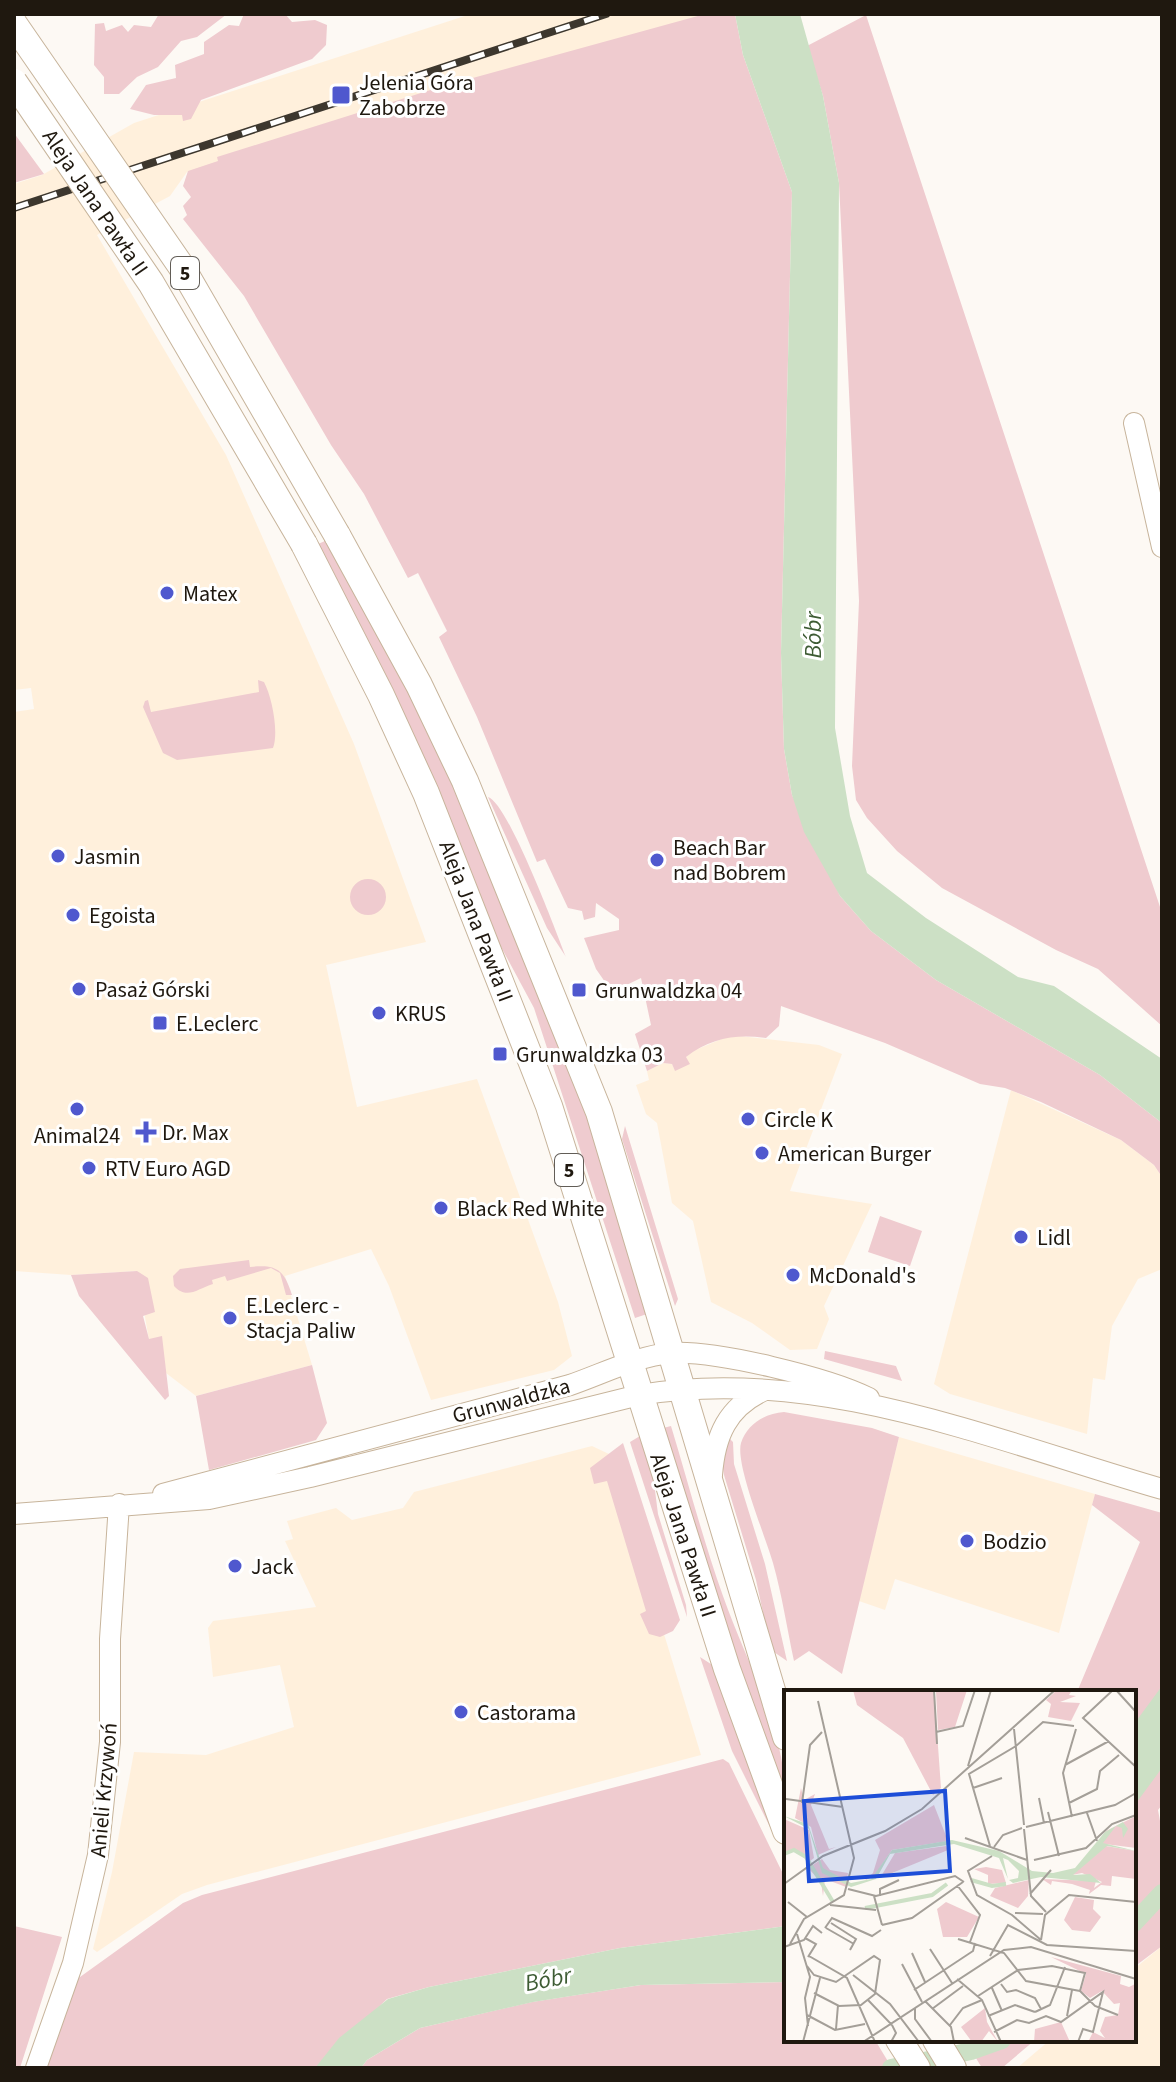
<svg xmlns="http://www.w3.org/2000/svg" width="1176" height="2082" font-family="'Source Sans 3',sans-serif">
  <rect width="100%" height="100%" fill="#fdf9f4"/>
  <path fill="#fff0dc" d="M471 14H727L339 138 187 172 170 196 97 235 226 455 354 744 426 942 326 965 357 1107 477 1079 558 1302 572 1356 554 1370 431 1400 389 1286 371 1249 285 1276 312 1365 196 1396 166 1373 161 1337 149 1340 137 1271 71 1275 14 1271V712L34 709 31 688 14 690V184L42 175 134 123Z
    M731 1035 819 1045 842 1054 790 1191 872 1204 824 1306 829 1319 817 1349 790 1350 752 1323 711 1302 693 1221 672 1203 657 1123 646 1114 636 1085 649 1080 647 1071 663 1063 672 1064 675 1070 689 1064 686 1057 693 1051Z
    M1011 1090 1121 1140 1154 1165 1162 1177V1269L1138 1279 1112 1326 1105 1380 1093 1378 1087 1434 950 1394 934 1384Z
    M899 1437 1095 1494 1059 1633 895 1579 885 1610 859 1601Z
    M592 1446 609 1454 701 1755 207 1885 182 1894 97 1952 93 1949 112 1872 134 1752 206 1755 294 1727 280 1665 213 1677 208 1628 213 1621 316 1607 285 1541 293 1539 287 1521 336 1508 352 1520 403 1508 414 1492Z
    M1162 1946V2068H1017L1050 2040H1134V1969Z"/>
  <path fill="#efcbcf" d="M159 14H227L197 37 181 41 158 67 137 77 119 94H104V77L94 65 95 24 104 23 106 31 122 25 128 32 134 25 151 27Z
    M244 14H285L292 22 315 20 327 25 326 45 312 59 201 100 191 119 183 121 182 115H154L130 109 146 85 176 78 175 65 204 54V42L229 25 239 26Z
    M705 14H735L743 55 792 192 781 653 784 749 792 795 840 896 871 931 936 980 1100 1075 1162 1123V1177L1154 1165 1121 1140 1041 1102 1005 1088 980 1084 885 1043 781 1006 779 1026 766 1038C736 1034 711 1038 686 1057L690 1064 675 1071 672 1064 663 1063 647 1071 635 1034 651 1025 641 978 612 992 596 969 584 938 619 930V919L596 903 595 917 584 920 582 911 568 908 545 859 537 862 477 717 439 637 447 631 418 573 408 578 364 494 331 445 244 296 183 219 187 215 183 206 191 197 183 186 188 171 218 161 217 157 440 87Z
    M866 15 1162 913V1026L1098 969 1056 950 942 888 897 851 867 818 856 800 852 766 859 601 839 183 823 96 807 46Z
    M14 133 44 174 14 183Z
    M325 541 429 726 537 979 586 1115 647 1314 635 1318 534 1008 500 945 471 874 318 544Z
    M258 680 264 682C272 697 279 732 273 748L177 760 163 753 143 707 145 701 148 700 151 712 259 692Z
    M488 797C508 803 556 931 566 957L547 928Z
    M350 897a18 18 0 1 1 36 0a18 18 0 1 1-36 0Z
    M625 1126 678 1299 675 1306 622 1139Z
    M880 1216 922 1231 910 1266 868 1252Z
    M249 1260 250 1267C276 1264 284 1269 292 1295H286L280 1273 271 1268 227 1281 225 1276 212 1280 213 1284C197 1289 187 1300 174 1286L173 1276 180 1269Z
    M137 1271 148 1278 155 1312 143 1316 149 1339 162 1336 169 1396 165 1400 79 1296 71 1275Z
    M825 1351 896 1366 902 1381 824 1359Z
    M312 1365 327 1423 316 1440 209 1470 196 1396Z
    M784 1412 872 1428 899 1437 842 1674 809 1651 794 1661C787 1628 782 1595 773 1563 766 1538 735 1464 741 1443 747 1424 766 1413 784 1412Z
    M671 1426C688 1482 703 1540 723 1596 748 1667 786 1728 786 1806L659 1429Z
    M726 1435 733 1442 734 1464 765 1564 787 1661 771 1650 756 1580 724 1475 722 1462Z
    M640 1436 652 1467 658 1514 686 1605 687 1617 630 1442Z
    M623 1443 680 1620 673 1631 660 1637 649 1634 640 1614 646 1611 607 1481 594 1484 590 1468Z
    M1095 1494 1162 1513V1805L1158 1810 1162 1832V1946L1134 1967V1692H1077L1140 1542 1092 1505Z
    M700 1657 714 1666 778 1843 732 1751Z
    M723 1759 729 1763 786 1880V1926L620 1948 429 1987 387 1999 315 2068H36L65 1982 80 1977 183 1903 202 1895Z
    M14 1926 62 1937 20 2068H14Z
    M786 1982V2040H875L892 2068H361L367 2060 420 2028 532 2002 641 1985Z
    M965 2040H1035L1002 2068H982Z"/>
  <path fill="#cce0c5" d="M735 14H800L823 96 839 183 835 728 850 816 867 873 926 918 1018 977 1054 986 1162 1059V1123L1100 1075 936 980 871 931 840 896 804 832 792 795 784 749 781 653 792 192 743 55Z
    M1162 1686V1768L1134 1806V1724Z
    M786 1926V1982L641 1985 533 2002 420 2028 367 2060 361 2068H315L339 2038 388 1999 429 1987 620 1948Z"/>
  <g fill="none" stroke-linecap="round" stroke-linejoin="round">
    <path stroke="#cce0c5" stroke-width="18" d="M1134 1923 1162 1893
      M891 2068 971 2051 1002 2040"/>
    <defs>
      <path id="minor" d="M1134 423 1162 547
        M712 1475C715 1436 727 1407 765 1390
        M163 1494 570 1385C602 1374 637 1356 671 1353 716 1350 829 1378 869 1398
        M14 1514 209 1499 310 1477 639 1395C819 1365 992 1440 1162 1489
        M36 2068 73 1963 98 1855 110 1742V1639L119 1504"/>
      <path id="major" d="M337 535 419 685 465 781 599 1112 786 1737
        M304 544 381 695 426 793 549 1106 727 1669 786 1831
        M899 2040 917 2068
        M936 2040 953 2068"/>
    </defs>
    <use href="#minor" stroke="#c7b49b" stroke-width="22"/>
    <use href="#major" stroke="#c7b49b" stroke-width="28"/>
    <use href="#minor" stroke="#fff" stroke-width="20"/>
    <use href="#major" stroke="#fff" stroke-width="26"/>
    <defs>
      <path id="rail" d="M14 208 606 14"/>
    </defs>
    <use href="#rail" stroke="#3d372e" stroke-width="8"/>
    <use href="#rail" stroke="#fff" stroke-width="5" stroke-dasharray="15" stroke-linecap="butt"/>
    <defs>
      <path id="major-bridge" d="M14 24 181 266 337 535
        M14 82 151 283 304 544"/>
    </defs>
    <use href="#major-bridge" stroke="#c7b49b" stroke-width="28" stroke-linecap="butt"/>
    <use href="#major-bridge" stroke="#fff" stroke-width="26"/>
  </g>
  <g fill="#4f58ce" stroke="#fff" stroke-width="3">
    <rect x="331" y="85" width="20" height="20" rx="4"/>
    <circle cx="167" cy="593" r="8"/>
    <circle cx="58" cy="856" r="8"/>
    <circle cx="657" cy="860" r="8"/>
    <circle cx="73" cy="915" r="8"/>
    <circle cx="79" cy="989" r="8"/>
    <rect x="571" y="982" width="16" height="16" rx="4"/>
    <circle cx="379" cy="1013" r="8"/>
    <rect x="152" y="1015" width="16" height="16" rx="4"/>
    <rect x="492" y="1046" width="16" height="16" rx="4"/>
    <circle cx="77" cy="1109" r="8"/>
    <circle cx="748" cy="1119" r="8"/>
    <path d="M142 1120h8v8h8v8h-8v8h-8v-8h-8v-8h8z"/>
    <circle cx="762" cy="1153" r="8"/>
    <circle cx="89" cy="1168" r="8"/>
    <circle cx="441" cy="1208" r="8"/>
    <circle cx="1021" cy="1237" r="8"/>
    <circle cx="793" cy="1275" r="8"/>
    <circle cx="230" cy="1318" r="8"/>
    <circle cx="967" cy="1541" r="8"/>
    <circle cx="235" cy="1566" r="8"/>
    <circle cx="461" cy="1712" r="8"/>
  </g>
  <g text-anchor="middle" stroke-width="6" stroke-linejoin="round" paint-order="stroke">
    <g fill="#fff" stroke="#625d57" stroke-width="2">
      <rect x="171" y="257" width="28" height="32" rx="6"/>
      <rect x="555" y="1154" width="28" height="32" rx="6"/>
    </g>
    <g font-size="20" font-weight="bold" fill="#1f180f">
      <text x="185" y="280">5</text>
      <text x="569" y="1177">5</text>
    </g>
    <g font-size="22" fill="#1f180f" stroke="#fff" text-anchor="start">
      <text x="359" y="90">Jelenia Góra<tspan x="359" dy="25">Zabobrze</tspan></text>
      <text x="183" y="601">Matex</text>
      <text x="673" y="855">Beach Bar<tspan x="673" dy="25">nad Bobrem</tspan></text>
      <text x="74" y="864">Jasmin</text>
      <text x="89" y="923">Egoista</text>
      <text x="95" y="997">Pasaż Górski</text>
      <text x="595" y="998">Grunwaldzka 04</text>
      <text x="395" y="1021">KRUS</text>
      <text x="176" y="1031">E.Leclerc</text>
      <text x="516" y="1062">Grunwaldzka 03</text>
      <text x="764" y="1127">Circle K</text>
      <text x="162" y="1140">Dr. Max</text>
      <text x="77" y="1143" text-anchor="middle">Animal24</text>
      <text x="778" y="1161">American Burger</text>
      <text x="105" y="1176">RTV Euro AGD</text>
      <text x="457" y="1216">Black Red White</text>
      <text x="1037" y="1245">Lidl</text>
      <text x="809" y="1283">McDonald's</text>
      <text x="246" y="1313">E.Leclerc -<tspan x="246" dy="25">Stacja Paliw</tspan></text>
      <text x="983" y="1549">Bodzio</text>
      <text x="251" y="1574">Jack</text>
      <text x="477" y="1720">Castorama</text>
    </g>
    <g font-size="22" fill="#1f180f" stroke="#fff">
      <text transform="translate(96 202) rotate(56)" y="8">Aleja Jana Pawła II</text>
      <text transform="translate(477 921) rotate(69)" y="8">Aleja Jana Pawła II</text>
      <text transform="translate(511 1400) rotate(-15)" y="8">Grunwaldzka</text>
      <text transform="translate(684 1535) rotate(72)" y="8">Aleja Jana Pawła II</text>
      <text transform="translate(103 1790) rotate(-85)" y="8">Anieli Krzywoń</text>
    </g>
    <g font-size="24" font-style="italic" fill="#3e5c34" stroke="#fff">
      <text transform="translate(813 635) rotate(-90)" y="8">Bóbr</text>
      <text transform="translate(548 1979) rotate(-11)" y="8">Bóbr</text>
    </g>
  </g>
  <g transform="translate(784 1690)">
    <rect width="352" height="352" fill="#fdf9f4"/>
    <path d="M69 0H150L157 98 149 105 119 48 73 15ZM183 0 171 37 154 40 152 2ZM273 0H288L285 5 292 6 276 12 296 13 287 31 264 27 267 14 262 10ZM17 98 20 110 31 104 27 115 45 159 52 157 34 165 27 137 11 128ZM150 115 164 151 108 160 90 186 80 191 89 183 96 160 91 150ZM352 126V158L313 153 322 141ZM0 129 25 140 30 168 25 172 12 161 0 164ZM162 156 164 160 96 188 111 163ZM322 156 352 161V189L328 186 327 196 317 195 305 204 306 200 288 194 268 191 267 195 258 189 312 191 310 198 318 192 298 183 288 185ZM38 169 46 180 64 183 62 197 41 189 39 206 37 192 24 178ZM202 177 218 180 222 193 204 194V185L190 179ZM245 190 244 206 234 218 206 206 211 198ZM291 207 310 210 309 219 317 227 306 242 288 240 280 230ZM162 212 195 227 183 247H159L153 219ZM267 267 337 286 336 294 345 297 351 294 352 352H304L309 342 321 348 316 341 321 327 334 325 336 313 330 314 318 301 306 308 297 301 302 284ZM201 318 203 332 214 352 205 341 197 352H188L177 337ZM277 332 286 352H250L251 339Z" fill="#efcbcf"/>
    <path d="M0 126 24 134 39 178 67 193 87 189 108 160 168 150 215 161 248 181 269 183 291 178 321 142 339 132 344 139 339 148 338 138 332 136 319 153 352 161 323 156 289 185 306 184 317 193 257 187 229 193 225 190 234 188 235 181 224 170 219 168 224 189 215 168 170 154 106 164 92 189 67 197 38 183 25 139Z" fill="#cce0c5"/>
    <path fill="none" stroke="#cce0c5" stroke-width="4" d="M0 164 10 160 22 167 49 212M187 190 208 196 222 194M81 218 148 205 163 194"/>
    <path fill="none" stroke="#a49f98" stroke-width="2" d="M150 0 153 54M329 0 299 28 352 77M332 0 352 22M230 39 240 135M152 42 179 36 191 0M281 75 325 51M184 76 207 0M189 98 218 88M255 108 260 133M2 109 59 117M18 113 26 55 38 42M285 113 313 99 316 81 335 65M264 122 275 166M303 123 313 151M288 127 279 83 292 39M242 137 331 115 352 103M240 139 247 206 262 222M181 148 243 170M206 156 185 84 232 56 259 32 290 36M210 157 219 145 238 138M208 166 184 181 193 205 228 225 257 250M250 170 302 158 328 134 352 125M0 194 39 166 101 141 138 119 271 0M173 195 196 225 186 252M64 199 92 206 171 186 180 192M246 204 267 180M90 206 98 235M96 206V199L115 190M4 212 23 227M46 215 92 220M231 223 259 224M47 233 72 249 66 260M98 235 128 228 179 192M41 238 48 228 88 246 97 240M42 238 70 254M13 244 26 287 21 308 24 336M21 248 32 254 24 267M174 249 220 263 242 291 296 301M257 250 261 225 285 205 352 212M6 254 20 229 60 205 70 168 34 11M0 257 20 250 29 236 38 243M146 259 168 293M128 263 141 292M25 266 63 288 91 352M206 266 224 235 263 255 352 261M118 274 138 312M23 276 30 285 52 292 90 266 96 270 91 304 77 315 55 316 30 303M69 285 106 314 135 352M173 289 198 310 217 352M217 294 223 302 232 300 251 308 257 319M208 298 218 321M130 300 189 261 191 253M296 301 311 316 334 325M194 306 234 280 268 276 301 283 296 301M84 310 108 335 112 343 107 352M141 311 167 337 170 352M131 318V329L148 352M148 319 179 296M251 322 266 315 281 277M23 325 51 340 81 334M204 326 231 315 251 322M283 326 288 300M166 335 179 318 198 310M52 339 54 315M210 342 233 330 245 333 262 326 277 332 319 302 309 342 299 339 294 352M19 352 36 288M79 352 220 260 247 257 352 289"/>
    <path fill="#1d4ed8" fill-opacity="0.15" stroke="#1d4ed8" stroke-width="4" d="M161 101 166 181 25 191 20 111Z"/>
    <rect width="352" height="352" fill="none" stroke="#1f180f" stroke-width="4"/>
  </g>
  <rect width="1176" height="2082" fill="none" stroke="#1f180f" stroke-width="32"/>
</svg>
